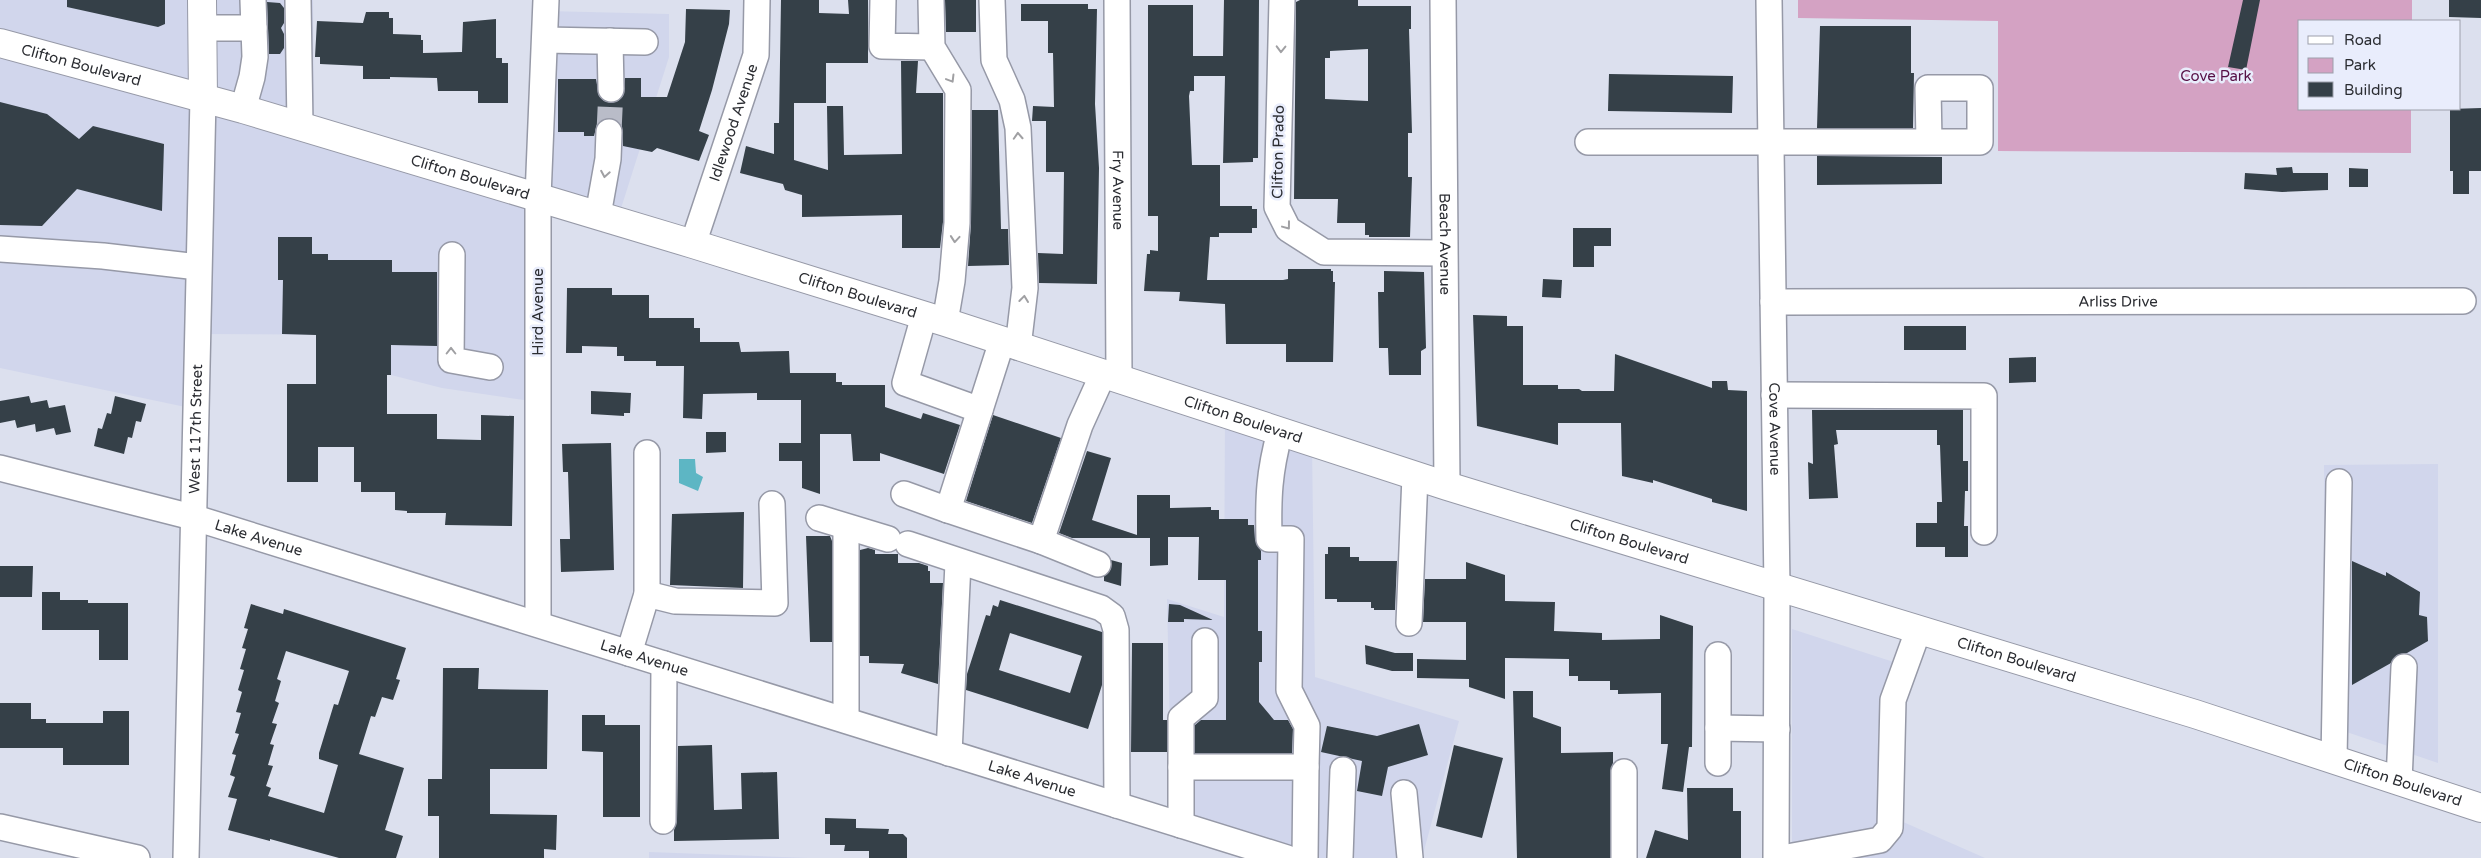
<svg xmlns="http://www.w3.org/2000/svg" width="2481" height="858" font-family="'Varela Round',sans-serif">
  <rect width="100%" height="100%" fill="#dce0ee"/>
  <path fill="#d1d6ec" d="M0 0H313L314 130 538 197 547 11 669 14V57L617 221 539 197 538 402 442 388 391 375V335L197 334 195 409 0 368Z
    M1225 414 1312 443 1315 677 1459 721 1422 858H1287L1172 822 1167 599 1224 617Z
    M2438 464V763L2326 725 2324 465Z
    M1792 629 1909 667 1900 702 1901 821 1985 858H1792Z
    M649 852 808 858H649Z"/>
  <path fill="#d4a2c3" d="M1798 0H2412V21H2300V109H2411V153L1998 151V21L1798 18Z"/>
  <path fill="#5db6c4" d="M679 459H695L696 473 703 477 698 491 679 483Z"/>
  <path fill="#354048" fill-rule="evenodd" d="M67 0H165V24L158 27 67 7Z
    M781 0H819V13L849 14 848 0H868V63H826V103H794V160L828 170 827 106H843L844 155 902 154 901 61H918L916 93H943V222L940 248H902V215L802 217V195L785 190 783 184 740 173 746 146 774 154V123H779Z
    M945 0H976V32H946Z
    M1224 0H1259L1258 158H1253V162L1223 163 1225 76H1194V91H1190L1189 96 1192 165H1220V206H1252V209H1257V228H1252V233H1219V237H1210L1207 280H1283L1288 279V269H1331V271H1333V282H1335L1333 362H1286V344H1226L1225 304 1179 301 1180 292 1144 291 1147 254H1150V250L1158 251V216H1148V5H1193V56H1223Z
    M1300 0H1358V6H1411V29H1409L1412 133H1408V177H1412L1410 237H1369V235H1365V223H1337L1338 199H1294L1296 2ZM1368 49V101L1325 99V58H1330V51Z
    M2243 0H2260L2246 70 2228 67Z
    M2449 0H2481V18L2449 17Z
    M267 2 280 3 284 8V23L281 28 284 34V48L280 54H269Z
    M1021 4H1088V9H1097L1095 104 1099 168 1097 284 1039 283 1038 253 1063 254 1064 172H1046V121H1032L1033 106 1054 107 1053 53H1048V21H1021Z
    M686 9 730 10 729 24 712 90 699 131 709 135 699 161 657 148 652 152 623 146 622 126 617 120 610 118 603 119 597 124 594 136H584V132H558V79H596L599 96 604 101 611 103 618 101 623 96 625 78H641V97H667L685 42Z
    M366 12H389V18H393V34L421 35V40H423V53L462 52 463 22 496 19V58H502V63H508V103H478V91H438L437 78 390 77V79H363V66L320 64V57H315L317 21 363 23Z
    M1820 26H1911V73H1914L1913 128H1817Z
    M1609 74 1733 76 1732 113 1608 111Z
    M0 102 47 114 79 139 93 126 164 144 162 211 77 189 42 226 0 225Z
    M2481 108V171H2469V194H2453V171H2450V109Z
    M972 110H998L1001 229H1008L1009 265 968 266 971 223Z
    M1817 156 1942 157V184L1817 185Z
    M2292 167 2293 173H2328V190L2282 192 2244 189 2245 173 2277 175 2276 168Z
    M2349 168 2368 169V187H2349Z
    M1573 228H1611V246H1594V267H1573Z
    M278 237H312V254H328V260H392V272H437V346L391 345V375H387V414H437V439L481 440V415L514 416 512 526 445 525 446 513H407V511L395 510V492H361V482H354V447H318V482H287V384H316V335L282 334 283 280H278Z
    M1384 271 1424 272 1426 348 1421 351V375H1389L1388 348H1379L1378 292H1384Z
    M1543 279 1562 280 1561 298 1542 297Z
    M567 288H612V295H649V318H694V328H700V342H739L741 352 789 351 790 373H836V382H842V385H885V407L921 419 923 413 960 425 944 474 880 453V461H853L851 434H820V494L802 488V461H779V443H801V400H757V393L703 394 702 419 683 418 684 366H656V361H624V356H617V347L582 346V353H566Z
    M1473 315 1507 316V326H1523V385H1558V389H1579L1582 391H1614L1615 354 1712 388V381H1727L1728 390 1747 391V511L1712 502V499L1653 480V483L1622 476 1621 423H1558V445L1477 426Z
    M1904 326H1966V350H1904Z
    M2036 357V382L2009 383V358Z
    M591 391 631 393 630 413H624V416L591 414Z
    M29 396 31 403 47 400 49 408 65 405 71 432 56 435 54 428 36 432 35 424 17 428 15 420 0 423V401Z
    M115 396 146 404 141 422 136 421 132 438 128 437 124 454 94 446 98 428 102 429 107 413 111 414Z
    M1812 410H1963V461H1968V491H1965L1964 526H1968V557H1945V547H1916V523H1937V502H1942L1940 445H1937V430H1836L1838 444 1834 445 1838 498 1809 499 1808 462 1813 464Z
    M993 415 1061 438 1032 523 966 501Z
    M706 432H726V452L706 453Z
    M611 443 614 570 561 572 560 539H570L568 472H563L562 444Z
    M1087 451 1111 458 1092 520 1137 535V495H1170V508L1211 507V510H1219V519H1248V525H1254L1255 540 1261 551V560H1258V631H1262V662H1259V702L1274 720H1288L1293 729 1292 753H1195V725L1201 720H1226V580H1198L1199 537H1168V565L1150 566V538H1137V536V538H1072L1059 533Z
    M744 512 743 588 670 585 672 514Z
    M806 536H830L832 541V642H810Z
    M1328 547H1350V557H1359V561H1397L1395 610H1374V608H1371V602H1337V599H1325V554H1328Z
    M868 548 875 550V554H898V563H919L928 566V571H930V583H943L938 684 901 673 904 664 869 663V656H860V550Z
    M1111 560 1122 563 1121 586 1104 581V576L1111 569Z
    M2352 561 2386 576V572L2420 592 2419 615 2427 617 2428 641 2407 653 2397 655 2391 663 2352 685Z
    M1466 562 1505 575V601L1555 602 1554 631 1602 633V640L1660 639V615L1693 626 1692 747H1689L1683 792 1662 789 1668 744H1661V693L1618 694V690H1610V681H1578V676H1569V659L1505 658V699L1469 687V679L1417 678V659L1466 660V622H1423L1425 579H1466Z
    M0 566H33L32 597H0Z
    M42 592H60V600H88V603H128V660H99V630H42Z
    M1000 600 1102 632V685L1088 729 966 690 967 674 986 615 990 616 993 605 998 607ZM1010 633 1082 656 1070 693 999 670Z
    M251 604 283 614 284 609 406 648 396 679 400 680 393 700 382 697 375 717 371 716 359 754 404 768 385 830 403 836 396 858H339L270 839V841L228 830 237 799 228 797 235 777 230 775 236 755 232 754 239 734 235 733 241 713 236 712 242 692 238 690 244 670 240 669 246 649 242 648 248 629 244 628ZM286 651 349 671 338 705 334 704 319 753V759L338 765 324 813 268 796 271 788 266 786 273 766 268 765 274 745 270 744 277 724 272 723 279 703 275 701 281 681 277 679Z
    M1169 604 1180 605 1213 620 1184 619V622H1168Z
    M1132 643H1163V720H1167V752H1131Z
    M1365 645 1395 653H1413V671H1392L1366 664Z
    M443 668H479L478 689 548 690 547 769H490V814L557 815 556 850 544 849V858H439V816H428V779H442Z
    M1513 691H1533V717L1561 727V753L1613 752V763L1610 772V858H1517Z
    M0 703H31V719H46V723H103V711H129V765H63V748H0Z
    M582 715H605V725H640V817H603V752L582 751Z
    M1419 724 1428 755 1388 767 1382 796 1357 791 1362 761 1321 752 1327 726 1377 736Z
    M712 745 714 810 742 809 741 773 777 772 779 839 674 841V830L677 821 678 746Z
    M1454 745 1503 758 1482 838 1436 826Z
    M1687 788H1733V811H1741V858H1646L1655 830 1688 840Z
    M825 818 856 819V828L889 829 888 834H903L907 838V858H869V851H844L845 845H830V834H825Z"/>
  <g fill="none" stroke-linecap="round" stroke-linejoin="round">
    <path stroke="#b9bcc8" stroke-width="25" stroke-dasharray="25 12" stroke-linecap="butt" d="M609 132 611 89"/>
    <defs>
      <g id="minor">
        <path d="M298 0 300 126"/>
        <path d="M883 0 882 46 932 47"/>
        <path d="M931 0 932 47 958 90 957 223 952 281 945 322"/>
        <path d="M992 0 994 60 1012 100 1018 128 1025 288 1018 347"/>
        <path id="s1" d="M1117 0 1119 379"/>
        <path d="M1282 0 1277 207 1288 229 1324 252 1443 253"/>
        <path id="s2" d="M1443 0 1447 486"/>
        <path id="s3" d="M1769 0 1777 588 1776 858"/>
        <path d="M202 28H254"/>
        <path d="M545 40 645 42"/>
        <path d="M610 41 611 89"/>
        <path d="M243 109 252 77 255 57 253 0"/>
        <path d="M1588 142H1929L1928 88H1980V142H1929"/>
        <path d="M598 215 608 159 609 132"/>
        <path id="s4" d="M693 244 756 55 757 0"/>
        <path d="M0 249 103 256 198 267"/>
        <path d="M452 255 451 360 490 367"/>
        <path id="s5" d="M1773 302 2463 301"/>
        <path d="M924 316 905 383 980 410"/>
        <path d="M1002 341 948 510 1041 541 1080 425 1103 374"/>
        <path d="M1774 395 1984 396V532"/>
        <path d="M1280 432C1269 472 1268 498 1269 539H1291L1289 690 1307 726 1306 767"/>
        <path id="s6" d="M0 468 192 517 1287 858"/>
        <path d="M904 494 948 510"/>
        <path d="M819 518 888 539"/>
        <path d="M1041 541 1098 564"/>
        <path d="M908 544 1101 608 1112 616 1116 630 1117 805"/>
        <path d="M647 594 675 601 775 603 772 504"/>
        <path d="M1409 623 1415 476"/>
        <path d="M538 624V197L546 0"/>
        <path d="M629 653 647 594V453"/>
        <path d="M1718 655V763"/>
        <path d="M846 720V527"/>
        <path d="M1718 728 1777 729"/>
        <path d="M949 753 958 563"/>
        <path d="M2334 760 2339 482"/>
        <path d="M1181 767V718L1205 698V641"/>
        <path d="M1624 772V858"/>
        <path d="M2399 781 2404 667"/>
        <path d="M1404 793 1410 858"/>
        <path d="M663 821 664 664"/>
        <path d="M1181 825V767H1306L1305 858"/>
        <path d="M0 827 137 858"/>
        <path id="s7" d="M186 858 203 98"/>
        <path d="M1340 858 1343 770"/>
        <path d="M1782 858 1880 840 1890 828 1893 700 1918 631"/>
      </g>
      <g id="major">
        <path d="M202 0 203 98"/>
        <path id="s8" d="M0 43 243 109 693 244 945 322 1447 486 2195 714 2481 808"/>
      </g>
    </defs>
    <use href="#minor" stroke="#9699a7" stroke-width="28"/>
    <use href="#major" stroke="#9699a7" stroke-width="30"/>
    <use href="#minor" stroke="#fff" stroke-width="25"/>
    <use href="#major" stroke="#fff" stroke-width="28"/>
  </g>
  <defs><path id="oneway-chevron" d="M-2-3.5L2.5 0L-2 3.5" fill="none" stroke-width="1.6" stroke-linecap="round" stroke-linejoin="round" transform="scale(1.25)"/></defs>
  <g stroke="#a0a0a3">
    <use href="#oneway-chevron" transform="translate(1281 49) rotate(91)"/>
    <use href="#oneway-chevron" transform="translate(951 79) rotate(59)"/>
    <use href="#oneway-chevron" transform="translate(1018 136) rotate(-93)"/>
    <use href="#oneway-chevron" transform="translate(605 174) rotate(100)"/>
    <use href="#oneway-chevron" transform="translate(1287 226) rotate(53)"/>
    <use href="#oneway-chevron" transform="translate(955 239) rotate(95)"/>
    <use href="#oneway-chevron" transform="translate(1024 299) rotate(-83)"/>
    <use href="#oneway-chevron" transform="translate(451 351) rotate(-90)"/>
  </g>
  <g text-anchor="middle" stroke-width="5" stroke-linejoin="round" paint-order="stroke">
    <g font-size="15" fill="#2b2d32" stroke="#e9edfc">
      <text dy="5" stroke="none"><textPath href="#s8" startOffset="84">Clifton Boulevard</textPath></text>
      <text dy="5" stroke="none"><textPath href="#s4" startOffset="128">Idlewood Avenue</textPath></text>
      <text transform="translate(1278 152) rotate(-89)" y="5">Clifton Prado</text>
      <text dy="5" stroke="none"><textPath href="#s8" startOffset="489">Clifton Boulevard</textPath></text>
      <text dy="5" stroke="none"><textPath href="#s1" startOffset="190">Fry Avenue</textPath></text>
      <text dy="5" stroke="none"><textPath href="#s2" startOffset="244">Beach Avenue</textPath></text>
      <text dy="5" stroke="none"><textPath href="#s8" startOffset="894">Clifton Boulevard</textPath></text>
      <text dy="5" stroke="none"><textPath href="#s5" startOffset="345">Arliss Drive</textPath></text>
      <text transform="translate(538 312) rotate(-90)" y="5">Hird Avenue</text>
      <text dy="5" stroke="none"><textPath href="#s8" startOffset="1299">Clifton Boulevard</textPath></text>
      <text dy="5" stroke="none"><textPath href="#s7" startOffset="429">West 117th Street</textPath></text>
      <text dy="5" stroke="none"><textPath href="#s3" startOffset="429">Cove Avenue</textPath></text>
      <text dy="5" stroke="none"><textPath href="#s6" startOffset="268">Lake Avenue</textPath></text>
      <text dy="5" stroke="none"><textPath href="#s8" startOffset="1704">Clifton Boulevard</textPath></text>
      <text dy="5" stroke="none"><textPath href="#s6" startOffset="672">Lake Avenue</textPath></text>
      <text dy="5" stroke="none"><textPath href="#s8" startOffset="2109">Clifton Boulevard</textPath></text>
      <text dy="5" stroke="none"><textPath href="#s6" startOffset="1078">Lake Avenue</textPath></text>
      <text dy="5" stroke="none"><textPath href="#s8" startOffset="2514">Clifton Boulevard</textPath></text>
    </g>
    <g font-size="15" fill="#571146" stroke="#e9edfc">
      <text x="2216" y="81">Cove Park</text>
    </g>
  </g>
  <rect x="2298" y="20" width="162" height="90" fill="#e9edfc" stroke="#9da0ab"/>
  <rect x="2308" y="36" width="25" height="8" fill="#ffffff" stroke="#9da0ab"/>
  <text x="2344" y="45" font-size="15" fill="#2b2d32">Road</text>
  <rect x="2308" y="58" width="25" height="15" fill="#d4a2c3" stroke="#9da0ab"/>
  <text x="2344" y="70" font-size="15" fill="#2b2d32">Park</text>
  <rect x="2308" y="82" width="25" height="15" fill="#354048" stroke="#9da0ab"/>
  <text x="2344" y="95" font-size="15" fill="#2b2d32">Building</text>
</svg>
